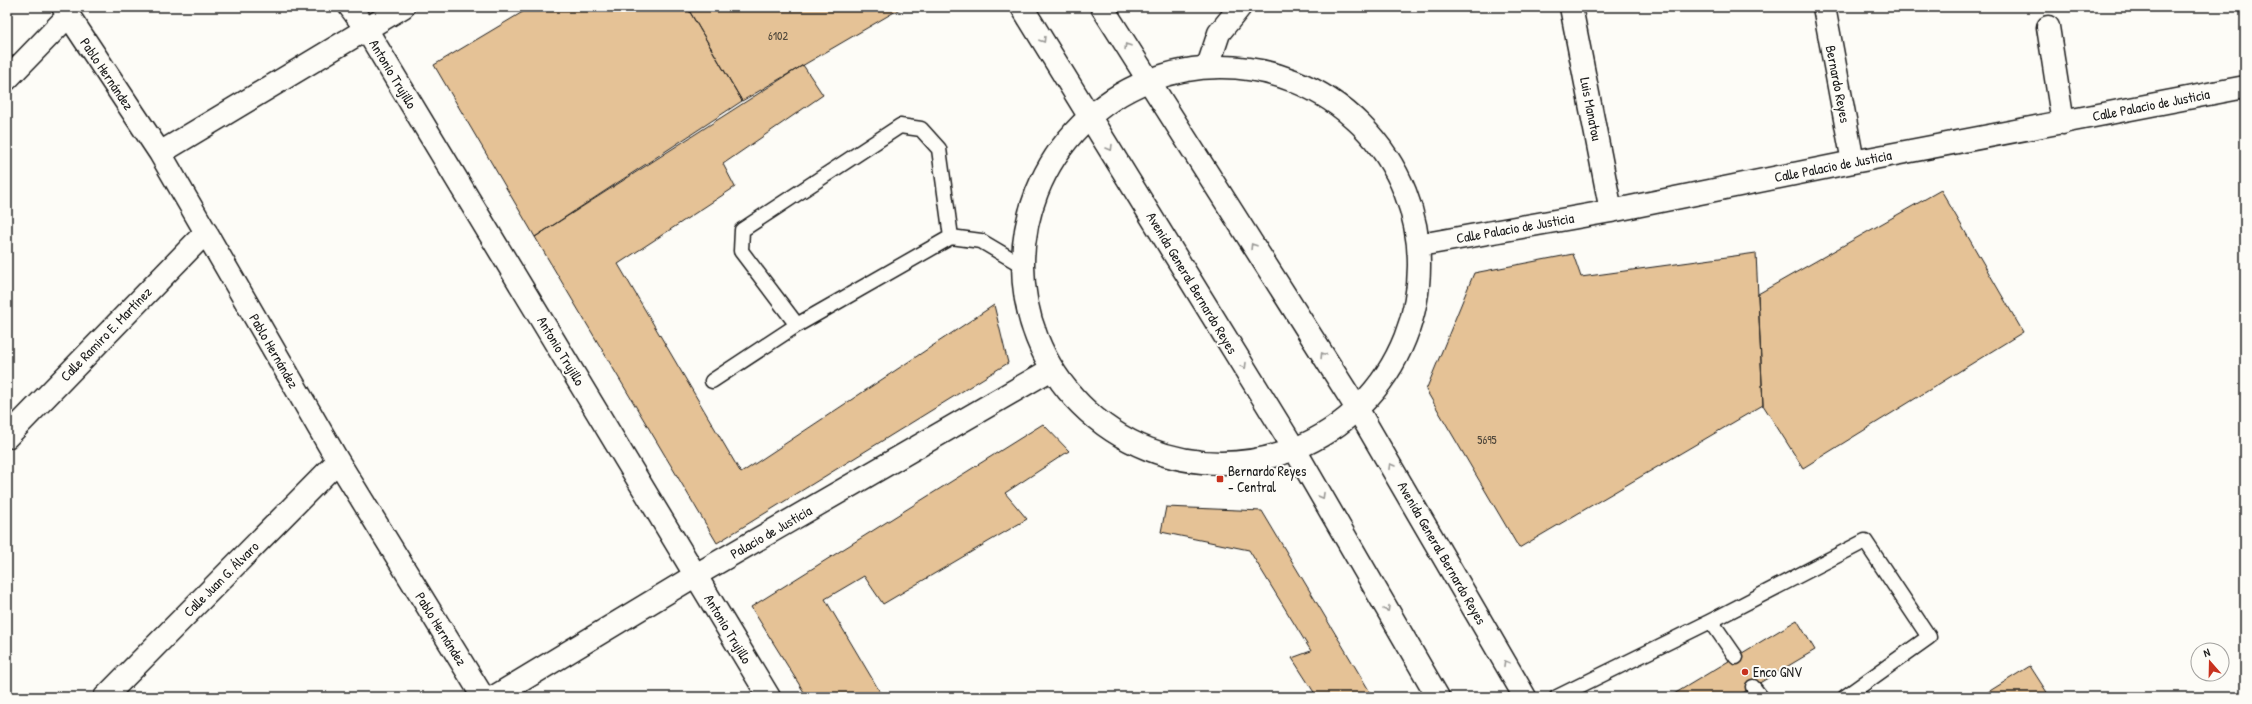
<svg xmlns="http://www.w3.org/2000/svg" width="2252" height="704" font-family="'Patrick Hand',sans-serif">
  <rect width="100%" height="100%" fill="#fdfcf7"/>
  <filter id="ink" filterUnits="userSpaceOnUse"><feTurbulence type="fractalNoise" baseFrequency=".025" numOctaves="2"/><feDisplacementMap in="SourceGraphic" scale="8" xChannelSelector="R" yChannelSelector="G"/><feConvolveMatrix kernelMatrix="1 2 1 2 8 2 1 2 1" color-interpolation-filters="sRGB"/></filter>
  <g filter="url(#ink)">
    <path fill="#e5c296" stroke="#1c1c1c" d="M531 7H687L742 101 535 237 434 65Z
      M687 7H903L742 101Z
      M803 65 823 95 723 164 735 187 618 264 741 473 994 305 1008 363 717 543 535 237Z
      M1941 190 2023 332 1803 468 1763 405 1758 294Z
      M1756 253 1763 405 1519 548 1426 390 1474 273 1573 254 1581 277Z
      M1043 424 1069 451 1005 493 1027 519 883 604 864 576 825 599 883 697H807L751 607Z
      M1166 507 1262 511 1373 697H1317L1292 658 1311 651 1249 550 1161 532Z
      M1797 620 1815 650 1736 697H1669Z
      M2030 666 2050 697H1980Z"/>
    <g fill="none" stroke-linecap="round" stroke-linejoin="round">
      <defs>
        <path id="lane" d="M797 325 741 251 742 230 900 126 921 129 939 149 951 237
          M712 381 797 325 951 237 981 241 1020 264
          M1711 621 1736 657
          M1753 687 1761 697
          M1557 697 1711 621 1865 541 1929 637 1845 697"/>
        <path id="street" d="M63 7 160 153 338 461 483 697
          M350 7 366 29 769 697
          M1571 7 1611 211
          M1824 7 1853 162
          M2048 27 2063 123
          M1208 66 1219 33 1240 7
          M7 79 68 16
          M160 153 403 7
          M1420 245 1611 211 1853 162 2245 87
          M7 437 206 232
          M105 697 338 461"/>
        <path id="secondary" d="M1023 265a198 198 0 1 1 396 0a198 198 0 1 1-396 0Z
          M494 697 696 575 1050 370"/>
        <path id="primary" d="M1022 7 1295 450 1438 697
          M1102 7 1358 410 1525 697"/>
      </defs>
      <use href="#lane" stroke="#1c1c1c" stroke-width="17"/>
      <use href="#street" stroke="#1c1c1c" stroke-width="25"/>
      <use href="#secondary" stroke="#1c1c1c" stroke-width="25"/>
      <use href="#primary" stroke="#1c1c1c" stroke-width="25"/>
      <use href="#lane" stroke="#fdfcf7" stroke-width="14"/>
      <use href="#street" stroke="#fdfcf7" stroke-width="22"/>
      <use href="#secondary" stroke="#fdfcf7" stroke-width="22"/>
      <use href="#primary" stroke="#fdfcf7" stroke-width="22"/>
    </g>
    <defs><path id="oneway-chevron" d="M-2-3.5L2.5 0L-2 3.5" fill="none" stroke-width="1.6" stroke-linecap="round" stroke-linejoin="round"/></defs>
    <g stroke="#989794">
      <use href="#oneway-chevron" transform="translate(1043 40) rotate(58)"/>
      <use href="#oneway-chevron" transform="translate(1127 46) rotate(-122)"/>
      <use href="#oneway-chevron" transform="translate(1110 148) rotate(59)"/>
      <use href="#oneway-chevron" transform="translate(1253 246) rotate(-122)"/>
      <use href="#oneway-chevron" transform="translate(1323 355) rotate(-122)"/>
      <use href="#oneway-chevron" transform="translate(1244 366) rotate(59)"/>
      <use href="#oneway-chevron" transform="translate(1391 466) rotate(-120)"/>
      <use href="#oneway-chevron" transform="translate(1322 496) rotate(60)"/>
      <use href="#oneway-chevron" transform="translate(1387 609) rotate(60)"/>
      <use href="#oneway-chevron" transform="translate(1506 663) rotate(-120)"/>
    </g>
  </g>
  <g fill="#c8321e" stroke="#fdfcf7" stroke-width="1.5">
    <rect x="1216" y="475" width="8" height="8" rx="2"/>
    <circle cx="1745" cy="672" r="4"/>
  </g>
  <g text-anchor="middle" stroke-width="4" stroke-linejoin="round" paint-order="stroke">
    <g font-size="12" fill="#4e463a">
      <text x="778" y="40">6102</text>
      <text x="1487" y="444">5695</text>
    </g>
    <g font-size="14" fill="#1c1c1c" stroke="#fdfcf7">
      <text transform="translate(107 74) rotate(56)" y="5">Pablo Hernández</text>
      <text transform="translate(393 74) rotate(59)" y="5">Antonio Trujillo</text>
      <text transform="translate(1838 84) rotate(79)" y="5">Bernardo Reyes</text>
      <text transform="translate(2151 105) rotate(-11)" y="5">Calle Palacio de Justicia</text>
      <text transform="translate(1591 109) rotate(79)" y="5">Luis Manatou</text>
      <text transform="translate(1833 166) rotate(-11)" y="5">Calle Palacio de Justicia</text>
      <text transform="translate(1515 228) rotate(-10)" y="5">Calle Palacio de Justicia</text>
      <text transform="translate(1192 283) rotate(59)" y="5">Avenida General Bernardo Reyes</text>
      <text transform="translate(106 334) rotate(-46)" y="5">Calle Ramiro E. Martínez</text>
      <text transform="translate(274 351) rotate(60)" y="5">Pablo Hernández</text>
      <text transform="translate(561 351) rotate(59)" y="5">Antonio Trujillo</text>
      <text transform="translate(771 532) rotate(-30)" y="5">Palacio de Justicia</text>
      <text transform="translate(1442 553) rotate(60)" y="5">Avenida General Bernardo Reyes</text>
      <text transform="translate(221 579) rotate(-45)" y="5">Calle Juan G. Álvaro</text>
      <text transform="translate(441 629) rotate(58)" y="5">Pablo Hernández</text>
      <text transform="translate(728 629) rotate(59)" y="5">Antonio Trujillo</text>
    </g>
    <g font-size="14" fill="#1c1c1c" stroke="#fdfcf7" text-anchor="start">
      <text x="1228" y="476">Bernardo Reyes<tspan x="1228" dy="16">- Central</tspan></text>
      <text x="1753" y="677">Enco GNV</text>
    </g>
  </g>
  <rect width="2252" height="704" fill="none" stroke="#fdfcf7" stroke-width="24"/>
  <rect x="12" y="12" width="2228" height="680" fill="none" stroke="#1c1c1c" stroke-width="1.5" filter="url(#ink)"/>
  <g transform="translate(2210 662) rotate(340)"><circle r="19" fill="#fdfcf7" stroke="#a3a29f"/>
  <path d="M0-3L7 15L0 10L-7 15Z" fill="#c8321e"/>
  <text y="-6" font-size="11" font-weight="bold" text-anchor="middle" fill="#1c1c1c">N</text>
  </g>
</svg>
